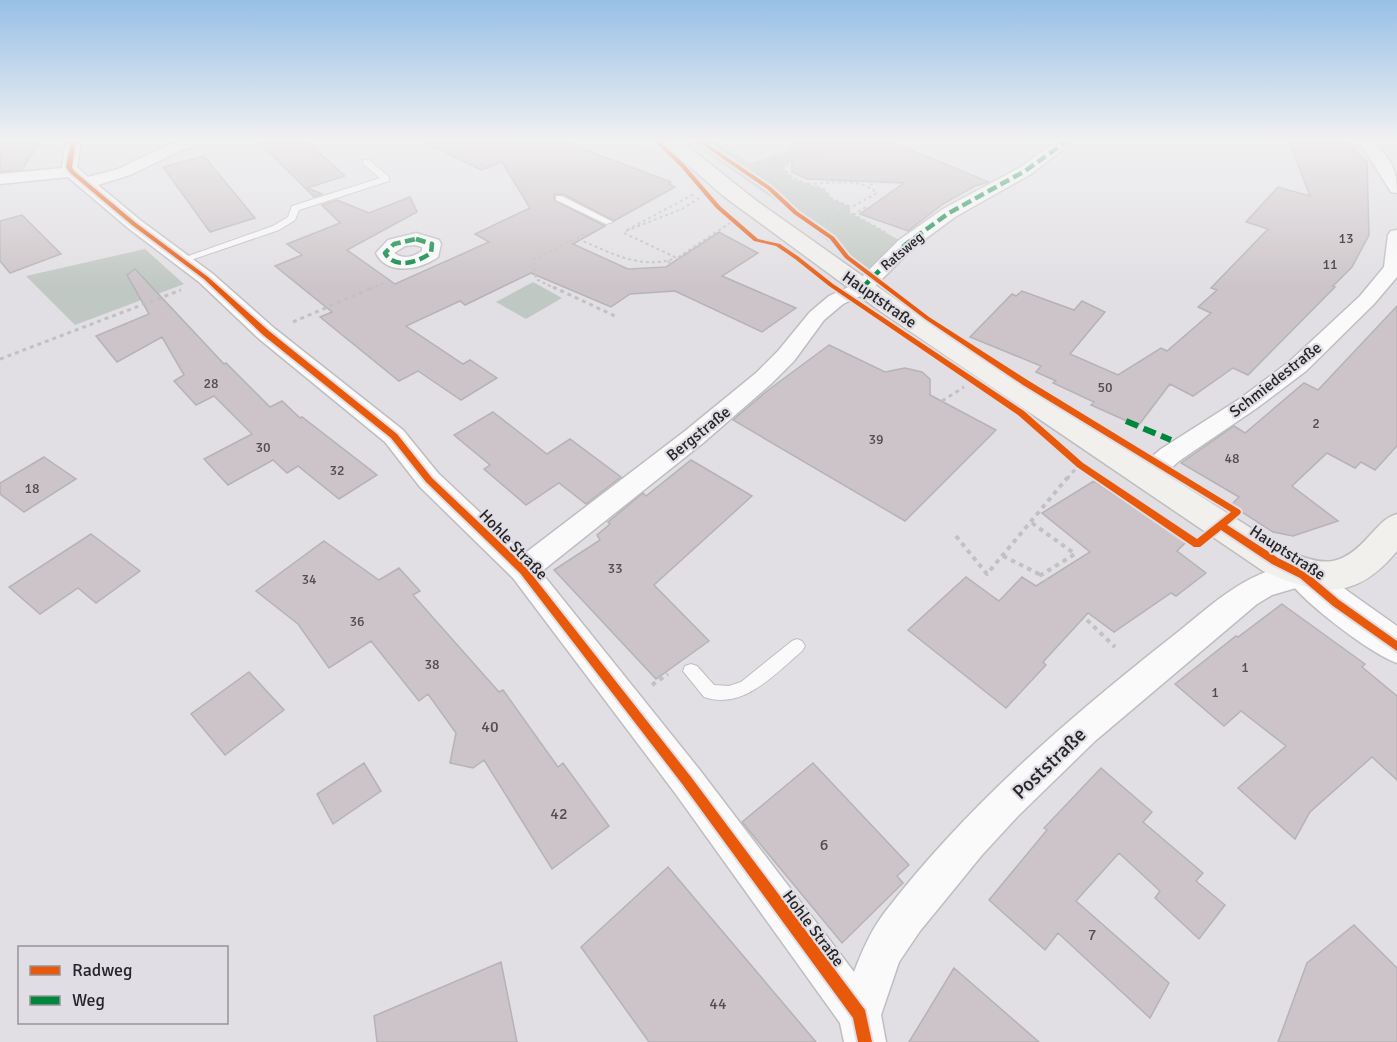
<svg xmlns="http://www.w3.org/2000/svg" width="1397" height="1042" font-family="Signika,sans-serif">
  <rect width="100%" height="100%" fill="#e1dfe3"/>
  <path fill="#c0c8c3" d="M690 141H713L750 163 798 148 794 159 783 167 792 179 824 189 832 199 849 206V212L906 244 873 276 778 202Z
    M145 249 184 284 75 325 26 276Z
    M533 282 562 298 526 319 496 302Z"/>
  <path fill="#ccc4c8" stroke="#b5b3b5" stroke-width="1.5" d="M0 141H40L22 170 0 172Z
    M258 141H306L345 176 307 188 322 194 314 197Z
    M423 141H562L671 182 669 184 675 187 614 221 563 194H554V200L605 226 573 244 628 269 666 267 719 232 758 253 722 276 796 308 762 332 675 291 630 294 611 307 531 273 465 305 460 301 406 326 463 364 470 360 497 378 461 400 418 371 399 381 320 317 332 312 275 266 302 255 287 244 340 223 322 205 337 200 369 213 410 197 417 212 347 250 395 284 489 242 475 234 530 208 502 162 481 170Z
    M792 141H889L989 182 975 186 943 204 908 231 860 214 904 183 807 179 792 172Z
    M1289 141H1346L1367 162 1369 235 1352 267 1333 286 1335 287 1248 375 1233 368 1193 396 1170 384 1138 426 1091 405 1094 402 1053 383 1056 381 1036 372 1041 366 970 337 1012 294 1016 296 1022 291 1074 310 1082 301 1105 312 1070 354 1118 375 1161 348 1167 351 1211 313 1198 307 1217 290 1211 288 1268 229 1246 222 1278 187 1310 196Z
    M204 156 255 218 210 232 163 167Z
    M22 215 61 254 10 273 0 261V221Z
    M135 269 224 364 226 363 270 407 282 401 300 418 302 417 377 475 339 499 298 466 287 473 273 460 228 485 204 459 252 434 214 396 196 405 174 381 184 375 162 337 117 362 96 336 149 314 127 275Z
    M1397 306V446L1375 470 1361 462 1355 468 1327 453 1292 486 1338 521 1293 536 1273 532 1231 505 1239 497 1181 463 1234 426 1245 433 1304 383 1318 390Z
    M829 345 885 372 905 368 922 372 930 379V395L996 430 905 521 733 420 767 391Z
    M493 412 547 454 570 439 621 477 586 504 559 483 526 505 484 469 490 465 454 435Z
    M44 457 76 479 24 512 0 494V483Z
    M691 460 752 496 654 585 709 641 656 679 554 570 600 540 597 535 610 524 608 522 643 493 646 496Z
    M1094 481 1186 542 1177 551 1206 573 1176 596 1171 593 1114 632 1088 613 1043 662 1046 665 1006 708 908 630 966 577 999 601 1022 577 1036 586 1090 552 1042 513Z
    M91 534 140 571 96 603 78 588 40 614 9 587Z
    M324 541 379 580 399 568 420 591 413 595 499 692 503 690 558 767 563 763 609 826 552 869 484 760 473 768 450 763 456 733 428 694 419 701 371 641 329 668 298 624 256 591Z
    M1282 604 1365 664 1362 667 1397 696V780L1372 757 1310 812 1295 839 1238 788 1286 746 1241 711 1224 726 1175 684 1236 636 1238 637Z
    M249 672 284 710 225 755 191 714Z
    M364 763 381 791 333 824 317 794Z
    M813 763 909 865 897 876 903 883 842 943 742 822Z
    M1101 768 1152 812 1143 822 1203 873 1196 881 1225 905 1199 939 1155 898 1160 891 1119 853 1076 901 1169 983 1150 1018 1058 933 1045 950 989 900 1047 830 1044 828Z
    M668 867 816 1042H649L581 947Z
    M1354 925 1397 968V1042H1278L1307 963Z
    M501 962 517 1042H377L374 1016Z
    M954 968 1039 1042H909Z"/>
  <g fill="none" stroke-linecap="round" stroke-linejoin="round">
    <defs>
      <path id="service" d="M363 160H369L389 177V181L299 210 295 220 279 230 185 262 177 260 273 226 288 217 292 206 380 178 363 164Z
        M556 196H562L613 222 606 224 556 200Z
        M797 639 802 641 805 646 802 651C776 673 743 711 704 697L683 671 685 666 691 664 697 666 714 685 729 686 741 682 792 641Z"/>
      <path id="minor" d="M66 141H81L77 167 88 177 118 169 170 144 181 141H204L202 144 182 150 130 175 98 185 140 220 213 274 274 328 403 430 438 473 524 554 685 431 756 373 778 351 810 312 829 296 855 284 899 240 943 209 1019 168 1057 141H1074L1031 174 955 217 913 248 869 292 843 304 824 320 794 361 772 383 703 443 541 572 699 769 854 972C862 951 871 930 885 912 964 809 1063 723 1164 643 1192 622 1220 594 1252 578 1268 570 1296 561 1313 567L1317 575 1313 583 1272 595 1257 604 1095 741 1018 816 982 855 920 931 899 962 881 1015 886 1042H844L840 1023 675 793 513 578 420 487 385 442 258 338 199 282 128 228 68 177 0 184V174L62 168Z
        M1359 141H1374C1390 162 1397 165 1397 193L1391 192Z
        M1397 230V277L1374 304 1306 371 1257 408 1179 461 1154 484 1145 486 1136 484 1132 477 1136 470 1161 449 1241 398 1290 361 1360 296 1384 267 1388 235 1391 231Z
        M416 233 439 240 441 244 438 257C420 270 387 276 376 253L388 240ZM415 245 422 247V251C413 257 404 260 394 253L405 246Z"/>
      <path id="tertiary" d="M1303 561 1315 565 1349 592 1397 626V663C1371 654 1298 599 1285 575L1291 565Z"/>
      <path id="secondary" d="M661 141H681L758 202 898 301 1008 374 1287 551C1326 568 1343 566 1371 534 1380 525 1384 518 1397 514V551C1354 603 1319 595 1263 571L880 311 722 195Z"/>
    </defs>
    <use href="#service" stroke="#bebdc0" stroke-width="2"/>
    <use href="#minor" stroke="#bebdc0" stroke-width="3"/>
    <use href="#tertiary" stroke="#bebdc0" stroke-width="3"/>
    <use href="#secondary" stroke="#bebdc0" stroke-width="3"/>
    <path stroke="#c1c1c2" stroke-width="2" stroke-dasharray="3 3" stroke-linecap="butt" d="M786 141 808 154
      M635 153 650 150
      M794 159 783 167C789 178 799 181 810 185
      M767 172 783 167
      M752 177 763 173 775 164 770 159C793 163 831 150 853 141
      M808 184C832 184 857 176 877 193L819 225
      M870 185 876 182
      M817 187 824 189 832 199 849 206V212L885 232
      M853 215 866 207 869 208
      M627 230 694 194
      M626 231 682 209 701 197
      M624 233 677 258 730 223
      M578 239C610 252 641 271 676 258
      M668 261 672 267
      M370 289 383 283
      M556 289 536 279 533 260 587 233"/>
    <path stroke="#c1c1c2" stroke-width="3" stroke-dasharray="4 4" stroke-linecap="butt" d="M553 287 615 316
      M293 322 374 287
      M0 359 181 290
      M942 401 964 387
      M1067 479 1078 466"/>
    <path stroke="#c1c1c2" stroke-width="4" stroke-dasharray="4.5 4.5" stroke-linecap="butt" d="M1032 523 1075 554 1041 575 1047 581
      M956 536 987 574 1068 477
      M1003 556 1041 575
      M1087 620 1115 647
      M652 685 668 674"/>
    <use href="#service" fill="#fafafb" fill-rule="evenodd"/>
    <use href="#minor" fill="#fafafb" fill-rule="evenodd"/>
    <use href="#tertiary" fill="#fafafb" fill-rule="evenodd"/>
    <use href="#secondary" fill="#f1f0ed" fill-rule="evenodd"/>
    <path stroke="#00873e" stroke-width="4.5" stroke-dasharray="10 4.5" stroke-linecap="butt" d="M416 239 432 244 431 253C418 262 395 270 385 253L394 244Z
      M862 288 906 244 949 213 1025 171 1067 141"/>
    <path stroke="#00873e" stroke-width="6" stroke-dasharray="13 6" stroke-linecap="butt" d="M1126 421 1171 440"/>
    <defs>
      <path id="cycleway" d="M71 141H76L72 167 74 171 136 223 208 277 269 331 397 434 432 478 526 567 691 777 865 1010 872 1042H858L853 1018 683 785 520 573 426 482 391 438 263 335 204 279 132 225 70 173 66 167Z
        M654 141H659L684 164 720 206 758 239 780 244 799 257 833 284 1024 411 1083 463 1197 539 1231 512 1023 385 925 319 845 258 830 239 794 214 767 189 697 141H703L771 187 798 212 834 237 849 256 929 317 1029 381 1240 510 1241 512 1240 514 1227 525 1278 558 1306 572 1339 600 1397 641V651L1333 606 1300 578 1272 564 1221 530 1200 547H1194L1077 467 1018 415 829 286 795 259 776 246 754 241 716 208 680 166Z"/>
    </defs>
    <use href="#cycleway" stroke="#e0dee4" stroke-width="4"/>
    <use href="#cycleway" fill="#e8590c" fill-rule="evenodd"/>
  </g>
  <linearGradient id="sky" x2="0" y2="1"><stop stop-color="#97c0e6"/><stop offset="0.49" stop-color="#f2f1f2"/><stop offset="1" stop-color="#f2f1f2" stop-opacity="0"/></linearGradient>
  <rect width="1397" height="287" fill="url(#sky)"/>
  <g text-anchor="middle" stroke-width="4.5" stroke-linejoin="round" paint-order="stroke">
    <g font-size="14" fill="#504d4f">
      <text x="1346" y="243">13</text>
      <text x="1330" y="269">11</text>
      <text x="211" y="388">28</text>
      <text x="1105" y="392">50</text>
      <text x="1316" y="428">2</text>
      <text x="876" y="444">39</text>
      <text x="263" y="452">30</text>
      <text x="1232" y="463">48</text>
      <text x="337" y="475">32</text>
      <text x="32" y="493">18</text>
      <text x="615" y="573">33</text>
      <text x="309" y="584">34</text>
      <text x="357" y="626">36</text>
      <text x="432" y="669">38</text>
      <text x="1245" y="672">1</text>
      <text x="1215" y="697">1</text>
    </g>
    <g font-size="14" fill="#262527" stroke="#e0dee4">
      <text transform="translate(902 251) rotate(-40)" y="5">Ratsweg</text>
    </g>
    <g font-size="16" fill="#262527" stroke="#e0dee4">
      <text transform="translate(880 299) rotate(35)" y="6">Hauptstraße</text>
      <text transform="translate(1275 379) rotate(-38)" y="6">Schmiedestraße</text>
      <text transform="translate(698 433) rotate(-39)" y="6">Bergstraße</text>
      <text transform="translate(514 544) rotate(46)" y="6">Hohle Straße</text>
      <text transform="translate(1288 552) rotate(33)" y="6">Hauptstraße</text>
      <text transform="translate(814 928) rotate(53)" y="6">Hohle Straße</text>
    </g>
    <g font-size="16" fill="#504d4f">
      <text x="490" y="732">40</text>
      <text x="559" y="819">42</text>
      <text x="824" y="850">6</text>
      <text x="1092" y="940">7</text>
      <text x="718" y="1009">44</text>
    </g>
    <g font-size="20" fill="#262527" stroke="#e0dee4">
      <text transform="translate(1049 763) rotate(-44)" y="7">Poststraße</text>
    </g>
  </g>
  <rect x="18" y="946" width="210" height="78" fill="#e0dee4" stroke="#969498" stroke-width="1.5"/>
  <rect x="30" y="966" width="30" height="9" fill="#e8590c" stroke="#969498" stroke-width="1.5"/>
  <text x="72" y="976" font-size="18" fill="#262527">Radweg</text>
  <rect x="30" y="996" width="30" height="9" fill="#00873e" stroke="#969498" stroke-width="1.5"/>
  <text x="72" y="1006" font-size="18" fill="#262527">Weg</text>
</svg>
